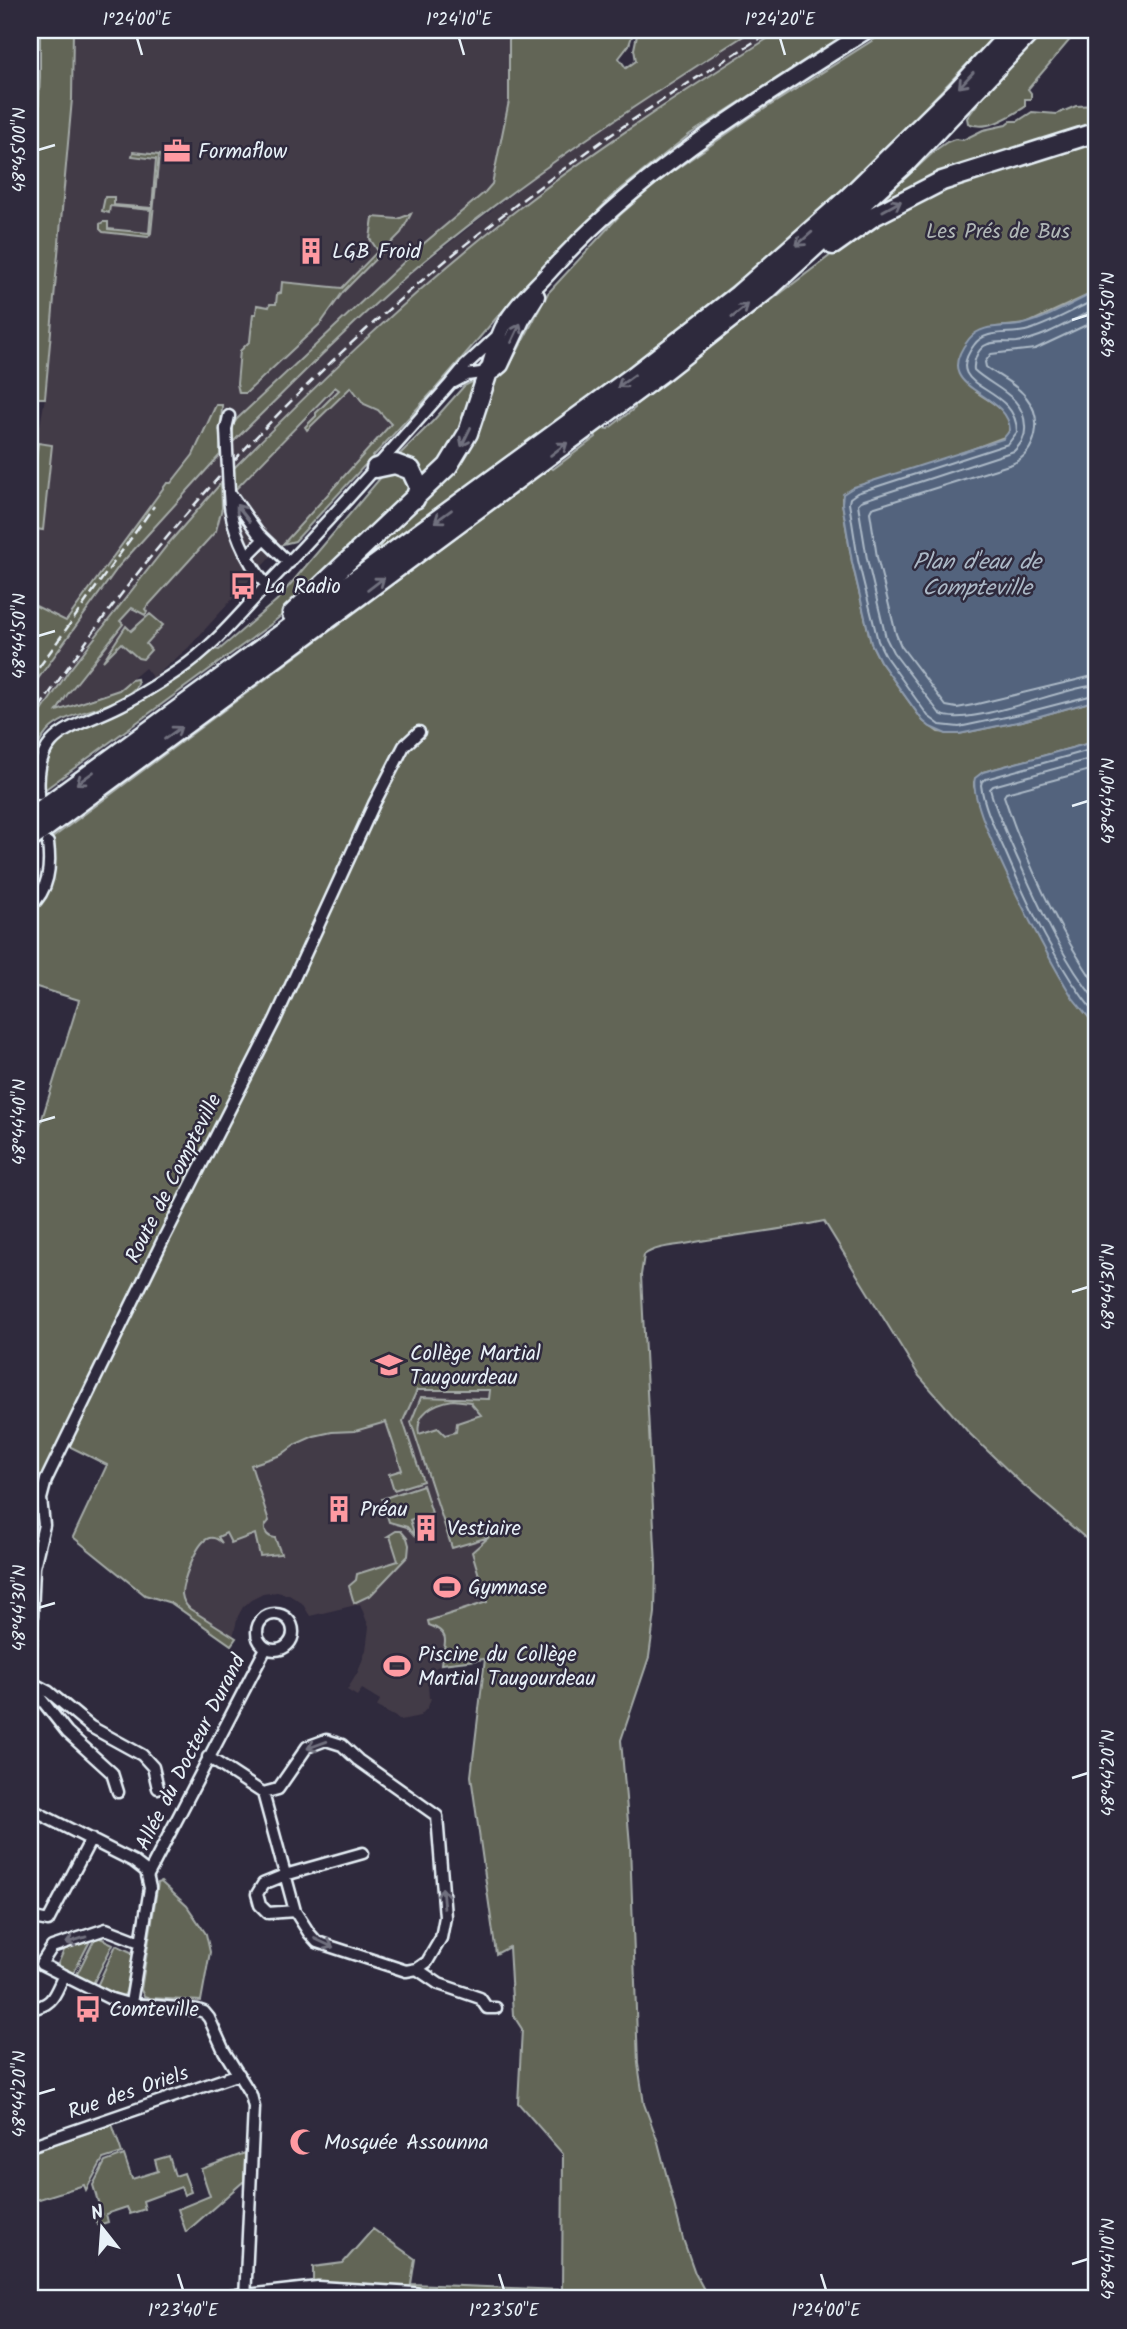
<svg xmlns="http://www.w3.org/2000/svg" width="1127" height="2329" font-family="Kalam,sans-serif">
  <rect width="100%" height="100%" fill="#2f2a3d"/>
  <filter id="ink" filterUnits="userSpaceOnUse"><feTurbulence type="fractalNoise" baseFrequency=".0143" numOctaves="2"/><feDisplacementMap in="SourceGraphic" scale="14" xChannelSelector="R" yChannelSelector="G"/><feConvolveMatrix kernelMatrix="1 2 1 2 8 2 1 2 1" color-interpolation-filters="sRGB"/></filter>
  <g filter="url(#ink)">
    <path fill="#433a47" d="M73 30H509V101L492 184 485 191 384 280 237 418 233 425V442L316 359 410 274 549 165 626 111 753 30H781L664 105 519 208 393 313 234 490 336 386 339 390 316 413V416L305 427 308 429 351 387 364 404 378 410 391 424 188 648 166 667 153 678 145 668 119 690 56 712 120 621 132 608 68 672 30 729V422L40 426 45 398 72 99Z
      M469 1024 512 1557 485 1658 442 1664 427 1673 429 1698H431L428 1707 420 1716 401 1720 377 1707 380 1700 362 1689 357 1696 347 1690 358 1672 366 1650 369 1627 360 1604 310 1616 302 1603 289 1595 277 1592 263 1594 251 1600 243 1607 238 1616 231 1645 171 1603Z"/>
    <path fill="#626557" stroke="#a5aba8" stroke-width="2" fill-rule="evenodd" d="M40 30H73L72 99 45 398H30V269L40 77Z
      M509 30H634L629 45 619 58 626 68 636 61 634 49 638 30H753C635 105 517 182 410 273 348 327 291 385 233 442V425L237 419 422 245 485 192 492 184 509 101Z
      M781 30H852L690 134 611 197 498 316 437 387 295 541 283 544 391 424 378 410 364 404 351 387 307 430 305 427 316 416V413L339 390 335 387 234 491 233 469C324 377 416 288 518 209 602 144 692 87 781 30Z
      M889 30H1000L865 170 768 257 635 364 347 574 416 505 492 378 510 365 548 293 620 215 659 181 750 118Z
      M1045 30H1074V35L1028 89 1031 93V99H1025V107C1009 117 986 132 968 123L967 118 981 99Z
      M1097 105V128L874 207 937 149 947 142 955 139 963 140 983 130 1006 125 1011 121H1018L1032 112 1057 114 1076 106Z
      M1097 139V291L1026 324 997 327 976 392C991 402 1018 414 1007 436L842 498V503L852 562 871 643 880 661 923 721 938 732 959 734 1022 721 1097 700V741L983 772 974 782V786L990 834 1074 999 1097 1027V1548L1019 1481 969 1433 919 1376 824 1221C778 1231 731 1235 685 1244 672 1246 655 1247 644 1255L641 1275 656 1566 655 1613 649 1657 621 1740 630 1845 638 2064 644 2104 658 2142 683 2239 695 2273 709 2299H464L412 2291 313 2281V2267L343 2263 373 2229 415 2259 411 2284 562 2290 563 2154 518 2103 522 2029 513 2015 509 1947 496 1954 471 1776 485 1659 441 1664C443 1646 454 1634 429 1625L428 1621 487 1602 472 1552 489 1537 452 1548 411 1422 421 1397 489 1399 490 1390H417L403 1421 423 1481 394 1490 389 1474 402 1470 386 1422 355 1431 332 1432 314 1436 296 1444 281 1455 251 1465 269 1521 265 1526C264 1533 268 1537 275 1538L281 1554 260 1556 255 1534 231 1543 226 1533 218 1537 222 1543C217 1539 213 1536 207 1539 196 1544 182 1583 182 1594 183 1601 185 1604 190 1609L236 1638 231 1645 171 1603 145 1595 73 1537 107 1465 65 1444 30 1509V1135L36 1138 79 1000 30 985V913C55 890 54 871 51 839L550 467 553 469 596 437 595 433 603 428 608 429 635 408V404L865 229 938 189ZM453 1400 470 1402 481 1415 457 1423 456 1432 445 1435 438 1428 419 1434C415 1413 434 1403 453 1400Z
      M133 152 159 155 151 233 148 237 103 232 100 229V224L103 222H108V229L149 233 151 210 110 206 109 213 102 211 105 197H114V205L152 208 156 159 132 156Z
      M411 214 401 233 343 292 321 323 246 393H239L237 384 240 351 250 341 253 314H256L257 305 269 307 270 304H276L277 294 281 293 282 282 342 288 378 251 370 239 373 217 398 219Z
      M476 380 463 427 448 454 423 478 400 454 433 421 464 386Z
      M216 405H222L220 455 119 566 30 690V603L66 621 167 483H171L193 455Z
      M38 443 52 445 43 530 36 529 30 558V505Z
      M404 472 412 491 289 609 270 625 43 791C45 759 42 754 70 732L175 679 214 649 219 650 277 600 382 476 386 473Z
      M221 483 222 508 216 531 145 609 147 612 145 615 132 608 120 621 123 624 67 695 57 711 119 690 131 680 137 679 138 684C119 711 75 707 51 728 41 737 36 749 30 760V729L68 672 168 544Z
      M150 614 163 625 146 644 151 650 143 659 138 658 121 643 103 661 126 626 131 631Z
      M423 1485 432 1513 410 1520 415 1536 407 1527 389 1522 382 1499Z
      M396 1531H401L407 1538 409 1545 408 1556 371 1595 354 1603 349 1586 356 1580 357 1574 398 1561 390 1536H388Z
      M161 1882 187 1906 206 1934 210 1952 201 2001 150 1998 144 1996 141 1990 158 1883Z
      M96 1936 113 1944 93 1984 76 1976Z
      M91 1939 73 1974 57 1966 65 1948Z
      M116 1945 131 1952 133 1956 126 1992 123 1997 97 1986Z
      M112 2124 122 2153 103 2159 86 2190 84 2185 30 2202V2153Z
      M245 2153 244 2181 186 2232 178 2209 210 2196 201 2169Z
      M124 2155 132 2179 158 2171 155 2160 169 2156 175 2176 184 2173 191 2192 184 2195 181 2187 143 2201 145 2209 130 2214 127 2207 106 2214 108 2222 98 2225 95 2217 102 2215 93 2185 105 2162Z"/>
    <path fill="#53647d" stroke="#8f9cae" stroke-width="2" d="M1097 291V700L1022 721 959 734H946L930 727 923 721 880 661 871 643 852 562 842 503 843 494 854 487 1003 439 1010 430C1008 389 927 392 969 339 983 322 1005 329 1024 324 1049 318 1074 302 1097 291Z
      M1097 741V1027C1089 1018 1081 1008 1073 998 1053 968 966 807 975 778L983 772Z"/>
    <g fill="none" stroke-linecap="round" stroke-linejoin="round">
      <path stroke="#acb9c7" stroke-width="2" d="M1097 299C1075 309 1052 323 1029 330 1011 336 986 328 974 345 939 392 1017 383 1017 432L1008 444 857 493 850 498 849 503 858 560 878 641 886 657 928 716 940 725 959 727 1020 714 1097 694
        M1097 308C1072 320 1045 338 1017 342 1007 343 993 340 984 346 977 351 973 362 974 370 993 388 1024 395 1025 426 1026 437 1021 444 1014 451L861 501 858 504 867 559 886 638 893 652 940 714C967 729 1063 687 1097 685
        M1097 320 1035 349 991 354 985 362 986 367C1000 377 1016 384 1026 397 1044 419 1037 452 1012 464L872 508 870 512 877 557 896 634 901 646 946 706 957 708 973 705 1097 675
        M1097 748 986 779 982 781 981 785C984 808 996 831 1005 851 1030 909 1057 967 1097 1016
        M1097 757 993 786 990 789C996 812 1007 834 1016 855 1039 906 1062 959 1097 1002
        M1097 768 1006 793 1004 796C1024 857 1060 934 1097 986"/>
      <defs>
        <path id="street" d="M454 382 467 375 488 372
          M226 429 229 416
          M247 556 264 539
          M267 586C246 561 229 525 229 492L258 533 289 563
          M39 794C34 732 69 730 115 708 138 697 158 684 179 670 213 647 239 615 267 585 330 520 390 452 450 384L465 366 495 338
          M30 907C49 890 51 867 48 843
          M257 1632a18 18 0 1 1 36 0a18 18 0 1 1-36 0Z
          M30 1661 34 1567 44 1525 41 1499 46 1480 163 1240 275 1020 374 804 404 746 419 732
          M30 1682 49 1692 91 1727 142 1755 153 1767 158 1788
          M30 1685 67 1732 112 1773 118 1792
          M208 1757 263 1793 295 1911 309 1933 317 1942 406 1971 417 1969 427 1962 441 1938 445 1917 437 1816 358 1760 342 1745 326 1740 307 1747 278 1789 263 1793
          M30 1809 133 1861 146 1871 150 1888 131 2003
          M148 1875 266 1648
          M295 1911 268 1913 260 1905 257 1894 263 1884 285 1875 363 1853
          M30 1917 48 1921 91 1839
          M140 1942 106 1929 52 1947 41 1964 111 1999 125 2003 198 2010 204 2012 209 2018 224 2051 251 2095 254 2107 245 2299
          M417 1969 439 1984 480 1998 487 2008H496
          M30 2009C54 2005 54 1995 64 1975
          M30 2146 239 2074
          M246 2295 318 2287 414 2293 448 2299"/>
        <path id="secondary" d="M488 372C492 357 496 341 503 327 515 305 535 288 551 270 641 170 756 102 868 30
          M488 372 494 371 501 365 522 320 537 296
          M227 2299 246 2295"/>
        <path id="highway" d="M833 245 874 216 942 181 1097 132
          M376 468 395 464 411 470 419 487 415 499
          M292 614 448 466 468 433 488 372
          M30 818 631 378 738 295 849 197 955 93 1013 30
          M30 839 661 373 768 289 906 163 1032 30"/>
      </defs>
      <use href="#street" stroke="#e8f1f8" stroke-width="15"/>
      <use href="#secondary" stroke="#e8f1f8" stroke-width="19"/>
      <use href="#highway" stroke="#e8f1f8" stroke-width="23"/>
      <use href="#street" stroke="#2f2a3d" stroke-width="10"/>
      <use href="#secondary" stroke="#2f2a3d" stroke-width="14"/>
      <use href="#highway" stroke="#2f2a3d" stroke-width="18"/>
      <path stroke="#e8f1f8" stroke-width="2.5" stroke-dasharray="10 5" stroke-linecap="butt" d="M30 680 154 506
        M30 721C73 660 115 599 163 542 284 395 428 266 583 155 644 110 709 70 773 30"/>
      <defs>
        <path id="street-bridge" d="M226 429 229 492"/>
      </defs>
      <use href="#street-bridge" stroke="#e8f1f8" stroke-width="15" stroke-linecap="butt"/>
      <use href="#street-bridge" stroke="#2f2a3d" stroke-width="10"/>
    </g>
    <defs><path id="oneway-shaft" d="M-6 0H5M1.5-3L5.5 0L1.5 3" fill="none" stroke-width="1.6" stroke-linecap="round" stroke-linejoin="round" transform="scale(1.75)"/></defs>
    <g stroke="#70707e">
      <use href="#oneway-shaft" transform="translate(966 80) rotate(133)"/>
      <use href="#oneway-shaft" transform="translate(892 206) rotate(-29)"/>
      <use href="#oneway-shaft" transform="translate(804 239) rotate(139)"/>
      <use href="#oneway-shaft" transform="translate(740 311) rotate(-39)"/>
      <use href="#oneway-shaft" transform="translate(516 333) rotate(-65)"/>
      <use href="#oneway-shaft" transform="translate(626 381) rotate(144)"/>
      <use href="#oneway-shaft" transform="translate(466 437) rotate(116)"/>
      <use href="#oneway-shaft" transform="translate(559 449) rotate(-37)"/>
      <use href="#oneway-shaft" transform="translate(243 513) rotate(-128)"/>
      <use href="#oneway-shaft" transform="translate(443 516) rotate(144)"/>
      <use href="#oneway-shaft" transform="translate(376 584) rotate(-37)"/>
      <use href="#oneway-shaft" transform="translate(173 733) rotate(-36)"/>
      <use href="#oneway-shaft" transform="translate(85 778) rotate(144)"/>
      <use href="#oneway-shaft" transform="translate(317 1745) rotate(160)"/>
      <use href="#oneway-shaft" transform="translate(443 1898) rotate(-95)"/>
      <use href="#oneway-shaft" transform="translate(76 1940) rotate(163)"/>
      <use href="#oneway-shaft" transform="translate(324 1943) rotate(25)"/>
    </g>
  </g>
  <path fill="none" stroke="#e8f1f8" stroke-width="2.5" d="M137 38 142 55M459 38 464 55M780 38 785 55M38 150 55 145M1072 320 1088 315M38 636 55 631M1072 806 1088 801M38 1122 55 1117M1072 1292 1088 1287M38 1608 55 1603M1072 1778 1088 1773M38 2094 55 2089M1072 2264 1088 2259M178 2274 183 2290M499 2274 504 2290M821 2274 826 2290"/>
  <defs>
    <symbol id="office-bare" viewBox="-9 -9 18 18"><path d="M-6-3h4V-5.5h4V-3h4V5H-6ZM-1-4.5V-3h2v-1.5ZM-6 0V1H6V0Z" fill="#ff9aa2" stroke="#2f2a3d" stroke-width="2.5" paint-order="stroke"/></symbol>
    <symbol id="building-bare" viewBox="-9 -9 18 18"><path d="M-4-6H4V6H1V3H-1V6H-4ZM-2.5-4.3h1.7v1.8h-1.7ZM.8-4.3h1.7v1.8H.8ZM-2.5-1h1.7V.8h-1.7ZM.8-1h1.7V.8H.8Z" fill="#ff9aa2" stroke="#2f2a3d" stroke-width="2.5" paint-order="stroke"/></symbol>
    <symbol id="bus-bare" viewBox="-9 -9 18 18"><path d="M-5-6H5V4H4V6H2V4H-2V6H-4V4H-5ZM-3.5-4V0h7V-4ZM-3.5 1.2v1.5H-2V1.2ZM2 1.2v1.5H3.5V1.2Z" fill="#ff9aa2" stroke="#2f2a3d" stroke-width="2.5" paint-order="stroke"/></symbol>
    <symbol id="school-bare" viewBox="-9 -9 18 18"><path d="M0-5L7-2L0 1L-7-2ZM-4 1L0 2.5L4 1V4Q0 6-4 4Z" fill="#ff9aa2" stroke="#2f2a3d" stroke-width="2.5" paint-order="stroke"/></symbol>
    <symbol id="stadium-bare" viewBox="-9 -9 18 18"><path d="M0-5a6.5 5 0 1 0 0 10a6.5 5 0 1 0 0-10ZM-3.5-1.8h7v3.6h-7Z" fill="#ff9aa2" stroke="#2f2a3d" stroke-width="2.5" paint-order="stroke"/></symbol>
    <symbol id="mosque-bare" viewBox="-9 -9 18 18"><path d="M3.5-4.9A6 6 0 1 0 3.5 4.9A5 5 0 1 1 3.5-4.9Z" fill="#ff9aa2" stroke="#2f2a3d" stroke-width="2.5" paint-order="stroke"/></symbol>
  </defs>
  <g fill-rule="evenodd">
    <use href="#office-bare" x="158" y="132" width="38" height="38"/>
    <use href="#building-bare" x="292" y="232" width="38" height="38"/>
    <use href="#bus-bare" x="224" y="567" width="38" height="38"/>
    <use href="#school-bare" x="370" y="1346" width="38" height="38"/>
    <use href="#building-bare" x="320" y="1490" width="38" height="38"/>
    <use href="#building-bare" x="407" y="1509" width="38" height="38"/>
    <use href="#stadium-bare" x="428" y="1568" width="38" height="38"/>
    <use href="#stadium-bare" x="378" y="1647" width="38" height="38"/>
    <use href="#bus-bare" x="69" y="1990" width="38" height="38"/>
    <use href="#mosque-bare" x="284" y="2123" width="38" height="38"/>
  </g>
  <g text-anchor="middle" stroke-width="5" stroke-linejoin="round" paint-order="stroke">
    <g font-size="21" fill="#e8f1f8" stroke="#2f2a3d" text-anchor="start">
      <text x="198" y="158">Formaflow</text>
      <text x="332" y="258">LGB Froid</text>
      <text x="264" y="593">La Radio</text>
      <text x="410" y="1360">Collège Martial<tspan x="410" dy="24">Taugourdeau</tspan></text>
      <text x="360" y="1516">Préau</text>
      <text x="447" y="1535">Vestiaire</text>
      <text x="468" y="1594">Gymnase</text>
      <text x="418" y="1661">Piscine du Collège<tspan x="418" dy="24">Martial Taugourdeau</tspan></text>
      <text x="109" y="2016">Comteville</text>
      <text x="324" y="2149">Mosquée Assounna</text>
    </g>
    <g font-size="21" fill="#b2b9b8" stroke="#2f2a3d">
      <text x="998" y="238">Les Prés de Bus</text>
    </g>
    <g font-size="21" fill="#e8f1f8" stroke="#2f2a3d">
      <text transform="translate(173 1178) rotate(-63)" y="7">Route de Compteville</text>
      <text transform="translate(190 1752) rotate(-63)" y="7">Allée du Docteur Durand</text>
      <text transform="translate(128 2092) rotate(-19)" y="7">Rue des Oriels</text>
    </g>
    <g font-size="23" font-style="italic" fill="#acb9c7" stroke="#2f2a3d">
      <text x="977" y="569">Plan d'eau de<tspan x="977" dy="26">Compteville</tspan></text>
    </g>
  </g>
  <rect width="1127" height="2329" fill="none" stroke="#2f2a3d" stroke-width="77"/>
  <g transform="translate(102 2228) rotate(343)" stroke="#2f2a3d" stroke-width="5" paint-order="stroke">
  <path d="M0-5L12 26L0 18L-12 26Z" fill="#e8f1f8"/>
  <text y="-10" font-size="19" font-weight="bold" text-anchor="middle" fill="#e8f1f8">N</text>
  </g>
  <rect x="38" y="38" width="1050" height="2252" fill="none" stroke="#e8f1f8" stroke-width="2.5"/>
  <g font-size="18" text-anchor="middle" fill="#e8f1f8">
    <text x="137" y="25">1°24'00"E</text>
    <text x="459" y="25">1°24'10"E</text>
    <text x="780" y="25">1°24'20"E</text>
    <text transform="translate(19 150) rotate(-90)" y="6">48°45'00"N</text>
    <text transform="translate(1108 315) rotate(-90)" y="6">48°44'50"N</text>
    <text transform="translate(19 636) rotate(-90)" y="6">48°44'50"N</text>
    <text transform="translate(1108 801) rotate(-90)" y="6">48°44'40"N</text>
    <text transform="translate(19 1122) rotate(-90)" y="6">48°44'40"N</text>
    <text transform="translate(1108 1287) rotate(-90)" y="6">48°44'30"N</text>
    <text transform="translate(19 1608) rotate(-90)" y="6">48°44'30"N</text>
    <text transform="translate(1108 1773) rotate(-90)" y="6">48°44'20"N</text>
    <text transform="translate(19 2094) rotate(-90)" y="6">48°44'20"N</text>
    <text transform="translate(1108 2259) rotate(-90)" y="6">48°44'10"N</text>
    <text x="183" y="2316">1°23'40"E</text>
    <text x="504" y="2316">1°23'50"E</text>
    <text x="826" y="2316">1°24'00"E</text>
  </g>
</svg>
